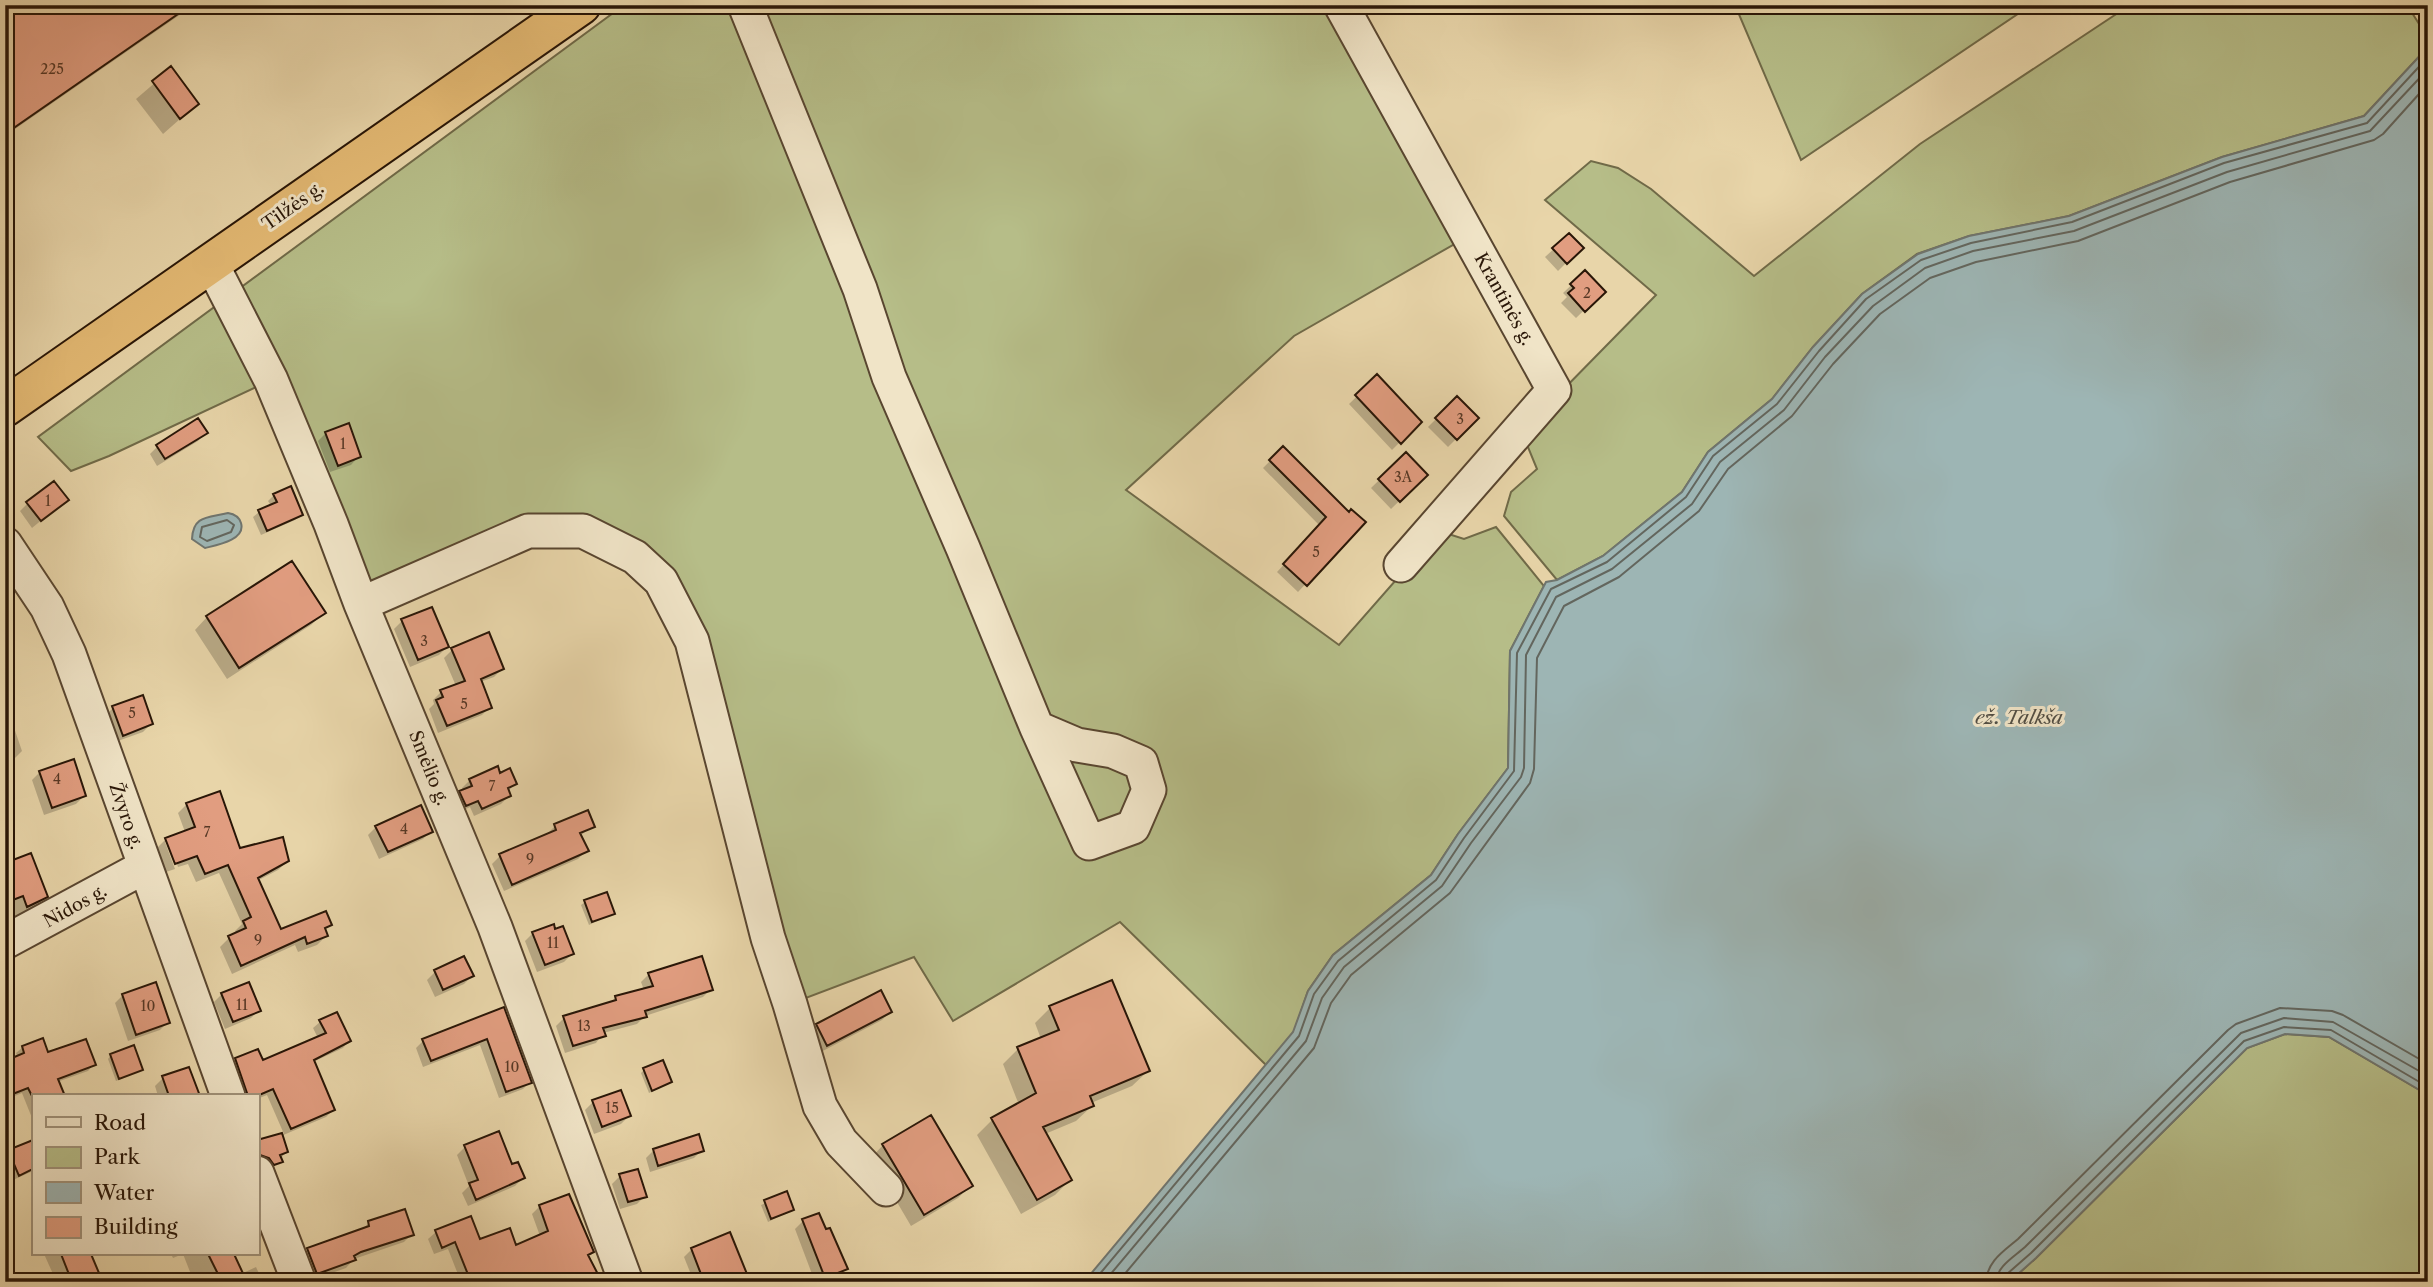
<svg xmlns="http://www.w3.org/2000/svg" width="2433" height="1287" font-family="'Libre Caslon Text',serif">
  <rect width="100%" height="100%" fill="#e8d5a9"/>
  <filter id="stains"><feTurbulence type="fractalNoise" baseFrequency=".00286" numOctaves="4"/><feColorMatrix values="0 0 0 0 .2 0 0 0 0 .09 0 0 0 0 .02 0 0 0 .5 -.17"/></filter>
  <radialGradient id="worn" r=".72"><stop offset=".6" stop-color="#630" stop-opacity="0"/><stop offset="1" stop-color="#630" stop-opacity=".3"/></radialGradient>
  <path fill="#b6bd88" stroke="#706a48" stroke-width="2" d="M624 5H1327L1458 242 1294 336 1126 490 1339 645 1439 531 1464 539 1496 527 1544 586 1510 651 1508 768 1458 834 1431 875 1333 955 1308 991 1294 1032 1266 1065 1120 922 953 1021 914 957 790 1004 692 641 635 557 528 531 361 604 271 380 109 456 71 471 38 437Z
    M1735 5H2031L1801 160Z
    M2130 5H2407L2428 38V47L2364 116 2222 157 2069 216 1969 236 1917 254 1862 294 1813 347 1772 399 1708 452 1682 492 1603 556 1557 580 1504 516 1511 492 1537 469 1523 435 1554 399 1656 295 1545 200 1591 161 1618 168 1651 189 1754 276 1920 144Z
    M2285 1034 2329 1037 2428 1095V1282H2009L2036 1258 2247 1048Z"/>
  <path fill="#9db5b4" stroke="#6f756f" stroke-width="2" d="M2428 47V1095L2329 1037 2285 1034 2247 1048 2036 1258 2009 1282H1084L1293 1032 1308 991 1333 955 1431 875 1458 834 1508 768 1510 651 1546 582 1557 580 1603 556 1682 492 1708 452 1772 399 1813 347 1862 294 1918 254 1969 236 2069 216 2222 157 2364 116Z
    M228 513C234 514 239 516 241 523 246 540 217 545 205 548L192 539C193 515 208 518 228 513Z"/>
  <path fill="#0003" d="M5 5H194L5 136Z
    M171 69 197 104 163 134 136 99Z
    M1569 235 1581 248 1558 271 1545 257Z
    M1585 272 1603 292 1576 318 1561 303 1567 297 1563 293Z
    M1377 377 1420 422 1392 450 1349 404Z
    M1457 398 1477 418 1448 447 1428 427Z
    M205 433 198 441 157 466 150 454 158 446Z
    M326 433 359 456 351 465 330 472 318 441Z
    M1283 448 1349 514 1364 522 1298 592 1277 572 1320 526 1263 468Z
    M1406 454 1426 475 1391 509 1371 488Z
    M274 495 301 514 295 520 261 535 253 517 259 512 271 506 268 501Z
    M66 500 32 528 20 511 27 504Z
    M324 613 311 625 227 679 195 630 207 617Z
    M402 621 447 647 439 655 410 667 394 629Z
    M452 650 502 669 494 677 480 682 490 707 482 715 438 733 429 709 434 704 433 700 441 692 456 686 444 658Z
    M141 697 151 724 143 732 115 742 105 716 113 708Z
    M10 716 22 751 14 759 5 762V717Z
    M40 772 84 796 76 804 44 815 32 780Z
    M499 775 515 784 507 792 509 796 501 804 474 816 470 807 458 813 452 800 463 791 462 788 470 780Z
    M187 804 239 851 288 861 278 870 257 881 280 931 330 925 324 930 326 936 317 945 298 952 295 945 232 974 220 947 229 938 236 934 235 931 242 924 219 873 196 882 188 864 178 867 169 842H165L175 869 166 872 157 848 166 839 185 832 178 813Z
    M555 826H592L580 836 586 851 578 859 504 891 492 864 500 856 547 834Z
    M376 827 431 831 423 839 379 859 368 835Z
    M5 864 46 897 33 909 14 918 10 907 5 909Z
    M585 902 613 913 589 925 581 905Z
    M533 933 572 954 564 962 537 972 525 941Z
    M435 972 472 976 464 984 435 997 427 980Z
    M649 974 711 989 703 997 645 1016 637 1024 603 1033 596 1043 565 1053 556 1026 564 1018 610 1004 616 997 644 990 641 982Z
    M222 994 259 1010 251 1018 225 1029 214 1002Z
    M123 995 168 1022 160 1030 128 1041 115 1003Z
    M1050 1008 1148 1071 1132 1086 1091 1103 1092 1106 1076 1121 1045 1134 1070 1180 1055 1195 1021 1214 977 1135 992 1120 1019 1105 1003 1064 1018 1049 1041 1039 1035 1023Z
    M503 1009 530 1082 523 1089 499 1098 480 1045 423 1067 416 1048 423 1041Z
    M890 1012 882 1020 819 1053 809 1034 817 1026Z
    M320 1022 349 1041 343 1048 313 1062 333 1110 326 1117 281 1136 286 1152 272 1169 257 1164V1142L284 1134 267 1095 257 1099V1096H239L229 1067 236 1060 262 1062 318 1038 313 1028Z
    M23 1047 47 1055 94 1064 88 1071 57 1082 63 1096H33L32 1118 22 1093 5 1100V1063L18 1058 16 1053Z
    M111 1055 141 1070 116 1081 108 1059Z
    M188 1069 198 1096H158L155 1086 163 1078Z
    M644 1070 670 1082 649 1093 641 1073Z
    M593 1102 629 1116 621 1124 594 1134 585 1110Z
    M498 1134 512 1167 523 1178 515 1186 468 1206 462 1193 469 1186 457 1155 465 1147Z
    M33 1138V1171L13 1180 5 1163V1156Z
    M883 1145 970 1186 958 1198 911 1226 871 1158Z
    M654 1150H702L694 1158 650 1172 646 1158Z
    M620 1176 645 1196 637 1204 620 1209 612 1184Z
    M786 1194 792 1210 768 1222 761 1205Z
    M540 1206 592 1251 587 1256 536 1282H461L448 1249 434 1254 428 1239 436 1232 515 1247 540 1236 532 1214Z
    M818 1215 846 1268 838 1276 824 1282H815L795 1229 803 1221Z
    M369 1223 412 1234 404 1242 354 1259 346 1268 309 1281 300 1258 308 1250 361 1231Z
    M692 1249 745 1274 737 1282H694L684 1257Z
    M44 1254H89L97 1272 85 1282H61L57 1272 53 1274Z
    M171 1254H232L241 1274 256 1267 263 1282H194L183 1254 173 1258Z"/>
  <g fill="none" stroke-linecap="round" stroke-linejoin="round">
    <path stroke="#63665e" stroke-width="2" d="M227 520 234 525 231 532 207 541 200 537 202 527Z
      M1093 1282 1299 1036 1314 994 1338 961 1436 880 1464 838 1514 771 1517 653 1551 589 1607 562 1686 497 1713 456 1777 404 1819 351 1866 299 1921 260 1971 243 2072 222 2224 163 2367 123 2428 57
      M1104 1282 1306 1041 1322 998 1344 967 1442 886 1471 843 1521 777 1524 768 1526 655 1556 597 1612 569 1692 504 1720 462 1784 410 1825 357 1873 306 1925 268 1973 251 2074 231 2227 172 2370 131 2428 69
      M1118 1282 1314 1048 1331 1003 1351 975 1450 893 1530 783 1534 769 1537 658 1564 606 1619 577 1699 511 1728 469 1792 416 1833 364 1880 314 1930 278 1976 262 2078 241 2230 182 2374 140 2383 134 2428 84
      M1986 1282C1987 1261 2004 1251 2018 1239L2228 1030 2236 1024 2280 1008 2332 1011 2343 1015 2428 1064
      M1996 1282C1997 1266 2014 1257 2025 1247L2241 1033 2284 1018 2333 1022 2428 1076
      M2005 1282 2007 1274 2031 1253 2244 1041 2284 1027 2331 1030 2428 1087"/>
  </g>
  <path fill="#e19d80" stroke="#291607" stroke-width="2" d="M5 5H191L5 134Z
    M171 66 199 104 180 119 152 81Z
    M1569 233 1584 248 1567 264 1552 248Z
    M1585 270 1606 292 1585 312 1568 293 1574 288 1570 284Z
    M1377 374 1422 422 1401 444 1355 395Z
    M1457 396 1479 418 1457 440 1435 418Z
    M198 418 208 433 165 459 156 445Z
    M349 423 361 457 338 466 325 432Z
    M1283 446 1349 512 1351 509 1366 522 1307 586 1283 564 1326 517 1269 460Z
    M1406 452 1428 475 1400 502 1378 479Z
    M54 481 69 500 41 521 26 502Z
    M291 486 303 515 267 531 258 510 277 502 273 494Z
    M292 561 326 613 239 668 206 616Z
    M432 607 449 647 418 660 401 619Z
    M489 632 504 669 481 679 492 708 447 726 436 700 443 697 440 690 465 681 451 648Z
    M143 695 153 724 123 736 112 706Z
    M74 759 86 796 52 808 39 771Z
    M498 766 500 773 510 768 517 784 508 788 511 796 482 809 478 801 466 806 459 791 472 786 469 779Z
    M220 791 240 848 283 837 289 861 258 878 281 929 326 911 332 925 325 928 328 936 307 944 305 937 241 966 228 936 246 928 243 921 251 917 228 865 205 874 197 856 175 864 165 838 195 827 186 803Z
    M421 805 433 832 388 852 375 826Z
    M588 810 595 827 580 833 589 851 512 885 499 854 556 830 554 824Z
    M31 853 48 897 27 907 23 896 5 903V863Z
    M607 892 615 914 592 922 584 900Z
    M554 924 555 929 563 926 574 954 545 965 532 932Z
    M464 956 474 976 443 990 434 970Z
    M702 956 713 990 645 1011 647 1017 603 1028 606 1036 573 1046 563 1016 616 1000 615 996 653 986 648 973Z
    M1112 980 1150 1071 1090 1096 1094 1106 1043 1127 1072 1180 1037 1200 991 1118 1036 1093 1017 1047 1059 1030 1049 1006Z
    M156 982 170 1023 136 1035 122 994Z
    M249 982 261 1011 233 1022 221 993Z
    M881 990 892 1012 827 1046 816 1024Z
    M504 1007 532 1083 506 1092 487 1039 431 1061 422 1039Z
    M337 1012 351 1041 314 1060 335 1110 291 1129 273 1089 257 1096H248L235 1058 258 1049 263 1060 326 1033 319 1020Z
    M43 1038 48 1052 86 1039 96 1065 58 1079 65 1096H32L28 1088 5 1097V1061L24 1053 22 1046Z
    M134 1045 143 1070 119 1079 110 1054Z
    M663 1060 672 1082 652 1091 643 1068Z
    M189 1067 200 1096H169L162 1076Z
    M621 1090 631 1116 602 1127 592 1100Z
    M931 1115 973 1186 924 1215 882 1144Z
    M499 1131 512 1164 518 1162 525 1178 476 1200 469 1183 478 1180 464 1145Z
    M282 1133 288 1152 280 1155 283 1162 274 1165 269 1158 257 1154V1140Z
    M699 1134 704 1151 658 1166 653 1149Z
    M33 1140V1169L19 1176 8 1150Z
    M638 1169 647 1197 628 1202 619 1174Z
    M787 1191 794 1210 771 1219 764 1200Z
    M569 1194 594 1252 588 1255 602 1282H471L455 1242 442 1248 435 1230 471 1216 480 1239 510 1228 516 1245 548 1231 539 1205Z
    M405 1209 414 1235 361 1252 354 1256 356 1260 317 1274 307 1248 369 1226 368 1221Z
    M819 1213 826 1229 830 1228 848 1269 825 1278 802 1219Z
    M730 1232 747 1274 728 1282H704L691 1248Z
    M61 1254H91L99 1273 72 1282Z
    M208 1254H234L247 1282H222Z"/>
  <g fill="none" stroke-linecap="round" stroke-linejoin="round">
    <defs>
      <path id="minor" d="M745 5 860 289 889 377 963 548 1037 728 1089 843 1133 827 1149 790 1141 763 1113 751 1077 745 1037 728
        M1341 5 1554 390 1401 565
        M211 263 271 380 331 524 361 604 495 927 626 1282
        M5 544 47 607 69 654 228 1096
        M361 604 528 531H583L635 557 661 581 692 641 768 938 790 1004 820 1106 841 1142 886 1189
        M5 942 144 867
        M257 1173 299 1282"/>
      <path id="highway" d="M5 407 581 5"/>
    </defs>
    <use href="#minor" stroke="#594630" stroke-width="37"/>
    <use href="#highway" stroke="#291607" stroke-width="42"/>
    <use href="#minor" stroke="#f0e4c7" stroke-width="33"/>
    <use href="#highway" stroke="#e4ba74" stroke-width="38"/>
  </g>
  <g text-anchor="middle" stroke-width="6" stroke-linejoin="round" paint-order="stroke">
    <g font-size="14" fill="#573825">
      <text x="52" y="74">225</text>
      <text x="1587" y="298">2</text>
      <text x="1460" y="424">3</text>
      <text x="343" y="449">1</text>
      <text x="1403" y="482">3A</text>
      <text x="48" y="506">1</text>
      <text x="1316" y="557">5</text>
      <text x="424" y="646">3</text>
      <text x="464" y="709">5</text>
      <text x="132" y="718">5</text>
      <text x="57" y="784">4</text>
      <text x="492" y="791">7</text>
      <text x="404" y="834">4</text>
      <text x="207" y="837">7</text>
      <text x="530" y="864">9</text>
      <text x="258" y="945">9</text>
      <text x="553" y="948">11</text>
      <text x="242" y="1010">11</text>
      <text x="148" y="1011">10</text>
      <text x="584" y="1031">13</text>
      <text x="512" y="1072">10</text>
      <text x="612" y="1113">15</text>
    </g>
    <g font-size="18" fill="#291607" stroke="#f0e4c7">
      <text transform="translate(293 206) rotate(-35)" y="6">Tilžės g.</text>
      <text transform="translate(1504 299) rotate(61)" y="6">Krantinės g.</text>
      <text transform="translate(429 768) rotate(68)" y="6">Smėlio g.</text>
      <text transform="translate(126 816) rotate(71)" y="6">Žvyro g.</text>
      <text transform="translate(75 906) rotate(-29)" y="6">Nidos g.</text>
    </g>
    <g font-size="19" font-style="italic" fill="#524e44" stroke="#f0e4c7">
      <text x="2019" y="724">ež. Talkša</text>
    </g>
  </g>
  <rect width="2433" height="1287" fill="none" stroke="#e8d5a9" stroke-width="28"/>
  <rect x="7" y="7" width="2419" height="1273" fill="none" stroke="#291607" stroke-width="3.5"/>
  <rect x="14" y="14" width="2405" height="1259" fill="none" stroke="#291607" stroke-width="2"/>
  <rect x="32" y="1094" width="228" height="161" fill="#f0e4c7" stroke="#a0927a" stroke-width="2"/>
  <rect x="46" y="1117" width="35" height="10" fill="#f0e4c7" stroke="#a0927a" stroke-width="2"/>
  <text x="94" y="1130" font-size="21" fill="#291607">Road</text>
  <rect x="46" y="1147" width="35" height="21" fill="#b6bd88" stroke="#a0927a" stroke-width="2"/>
  <text x="94" y="1164" font-size="21" fill="#291607">Park</text>
  <rect x="46" y="1182" width="35" height="21" fill="#9db5b4" stroke="#a0927a" stroke-width="2"/>
  <text x="94" y="1200" font-size="21" fill="#291607">Water</text>
  <rect x="46" y="1217" width="35" height="21" fill="#e19d80" stroke="#a0927a" stroke-width="2"/>
  <text x="94" y="1234" font-size="21" fill="#291607">Building</text>
  <rect width="100%" height="100%" filter="url(#stains)"/>
  <rect width="100%" height="100%" fill="url(#worn)"/>
</svg>
